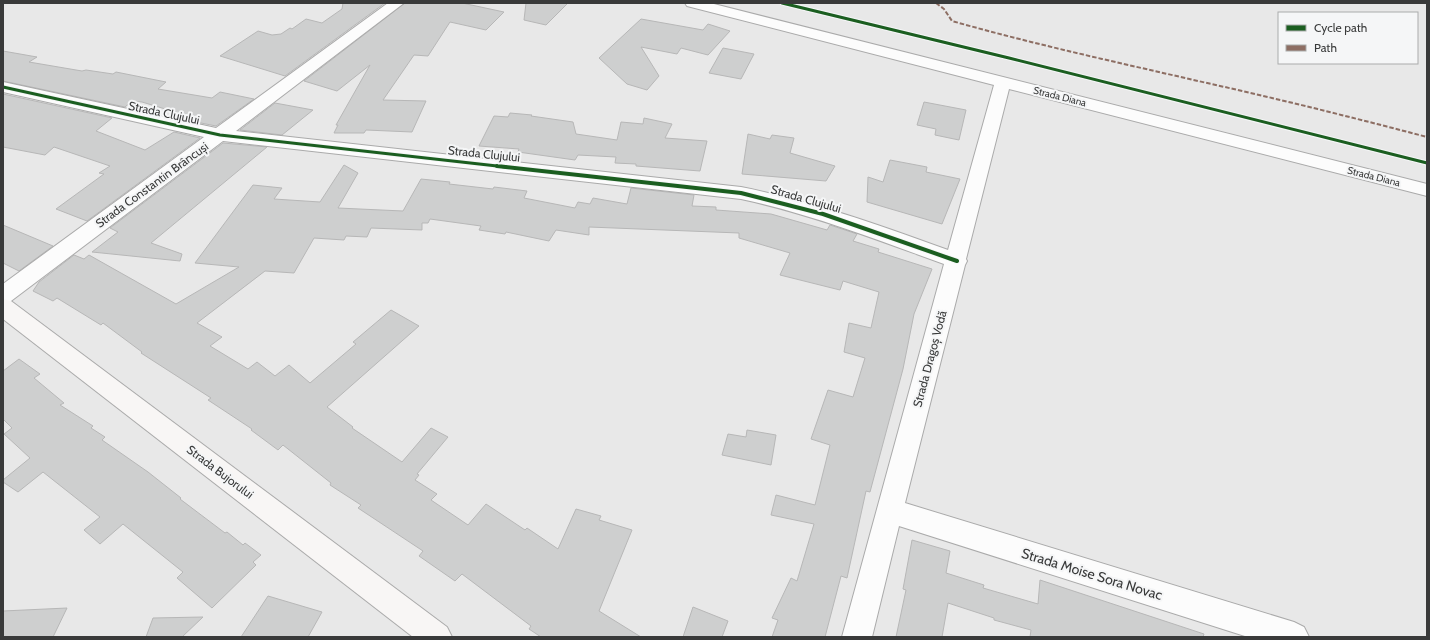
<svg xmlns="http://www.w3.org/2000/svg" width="1430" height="640" font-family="Cabin,sans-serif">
  <rect width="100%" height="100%" fill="#e8e8e8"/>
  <path fill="#cecfcf" stroke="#b7b7b7" d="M343 3H385L285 76 220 56 258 31 272 35 281 34 290 28 292 29 306 19 322 23 342 9Z
    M405 3H462L504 12 486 30 450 22 428 56 414 55 383 100 426 101 412 132 366 130 364 133H334L338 125H336L370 65 337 91 304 81Z
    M526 3H568L546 25 524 20Z
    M641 19 703 30 708 24 730 31 708 55 681 48 677 54 641 47 659 76 647 90 627 84 599 58Z
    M723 48 754 54 741 79 709 73Z
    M3 51 37 57 29 62 82 71 86 70 113 74 116 72 166 82 158 89 212 98 220 92 254 99 216 126 191 121 195 118 142 102 132 101 125 107 3 81Z
    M3 94 112 118 96 131 145 150 174 132 200 138 87 221 56 209 104 174 99 173 110 166 54 147 45 155 3 147Z
    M924 102 966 110 959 140 935 135 936 129 917 125Z
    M275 103 313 110 282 135 240 130Z
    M510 113 532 115 531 116 573 122 576 134 617 140 621 122 643 124 644 118 672 124 665 138 707 141 700 171 636 166V164L615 163 616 157 578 155 575 160 518 152 519 149 479 146 494 116 508 117Z
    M748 134 770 139 772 135 794 138 790 153 835 166 826 181 742 174Z
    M223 143 267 147 151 243 182 254 180 261 92 252 118 232 110 228Z
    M890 160 927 167 926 172 960 179 942 224 867 202 868 177 883 182Z
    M344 165 358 173 338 208 403 211 421 179 450 182 449 184 493 189 494 187 527 191 524 198 575 208 578 202 590 204 593 198 627 204 631 188 694 195 692 206 716 207V210L771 214 827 230 830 225 857 234 853 241 879 249 878 252 932 269 914 314 903 369 870 492 866 491 847 578 841 576 825 637H772L778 620 772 618 791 578 797 581 814 524 771 515 776 495 815 505 830 445 811 439 828 390 853 397 865 358 844 352 849 323 871 328 879 292 843 281 840 290 780 275 790 253 739 238V233L589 227V235L556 230 549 241 506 232 505 234 479 230 481 226 430 219 428 223H422V230L371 228 367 237 346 236 344 240 314 238 294 273 265 271 197 323 222 337 210 346 248 369 257 362 275 376 289 365 310 383 356 344 353 342 391 310 419 326 327 407 353 427 352 428 402 462 431 428 448 437 417 474 419 475 415 480 437 494 431 500 468 525 486 504 525 530 527 528 558 549 576 509 601 516 599 520 632 530 599 611 641 637H541L529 629 531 626 462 574 455 581 419 556 423 551 358 508 361 505 330 485 331 483 283 445 278 450 251 430 252 429 208 400 211 398 141 353 142 352 103 323 101 325 57 298 53 301 33 291 39 282 74 255 84 259 89 255 176 304 239 267 195 263 253 185 282 188 274 199 320 202Z
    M3 225 53 246 19 271 3 263Z
    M19 359 40 374 34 378 64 403 60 405 93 426 91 428 105 437 102 440 148 472 181 498 180 499 225 533 227 532 243 545 245 543 261 555 253 562 256 565 212 608 177 578 183 572 123 524 100 544 84 530 100 517 43 472 18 492 3 482V480L30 458 4 434 12 428 3 419V371Z
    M747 430 776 435 771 465 722 455 728 434 746 437Z
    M912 540 950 551 946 573 984 585 983 588 1038 604 1040 580 1204 634 1203 637H1030L1031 630 994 620V618L948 603 942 637H896L906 590 903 589Z
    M268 596 322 612 308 637H241Z
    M693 607 728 621 722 637H683Z
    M67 608 53 637H3V611Z
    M203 617 182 637H146L153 618Z"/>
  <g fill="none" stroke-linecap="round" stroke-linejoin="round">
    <defs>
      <path id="street" d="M388 3H404L236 131 741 187C812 201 880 225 948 250L994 85 687 6 685 3H710L1427 184V196L1009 89 966 259 967 261 965 265 905 503 1294 622 1304 627 1309 637H1248L899 526 872 637H842L944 264C877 240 811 214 741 199L223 141 11 301 3 303V284L204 137 3 92V82L216 128Z"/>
      <path id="secondary" d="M3 299 11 301 447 627 452 637H413L3 319Z"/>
    </defs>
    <use href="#street" stroke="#aaa" stroke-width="2"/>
    <use href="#secondary" stroke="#aaa" stroke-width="2"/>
    <use href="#street" fill="#fcfcfc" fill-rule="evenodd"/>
    <use href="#secondary" fill="#f8f6f5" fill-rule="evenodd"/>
    <path stroke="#8d6e63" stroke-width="2" stroke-dasharray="4.5 2" stroke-linecap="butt" d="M936 3 944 9 952 21C1033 44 1116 62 1198 81 1275 98 1351 117 1427 137"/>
    <defs>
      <path id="cycleway-far1" d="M782 3 1009 58 1427 163
        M3 87 220 135 506 167"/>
      <path id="cycleway" d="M497 166 741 193 823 214 957 261"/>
    </defs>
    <use href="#cycleway-far1" stroke="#f5f6f7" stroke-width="5"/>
    <use href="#cycleway" stroke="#f5f6f7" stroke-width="6"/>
    <use href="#cycleway-far1" stroke="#1b5e20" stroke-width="3"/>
    <use href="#cycleway" stroke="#1b5e20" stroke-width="4"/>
  </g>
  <g text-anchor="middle" stroke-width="4" stroke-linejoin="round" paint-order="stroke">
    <g font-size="10" fill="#393a3a" stroke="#f5f6f7">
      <text transform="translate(1060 96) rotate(14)" y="4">Strada Diana</text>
      <text transform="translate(1374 176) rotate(14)" y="4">Strada Diana</text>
    </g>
    <g font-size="12" fill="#393a3a" stroke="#f5f6f7">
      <text transform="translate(164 113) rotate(12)" y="4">Strada Clujului</text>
      <text transform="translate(484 154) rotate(6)" y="4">Strada Clujului</text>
      <text transform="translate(152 185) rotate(-36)" y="4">Strada Constantin Brâncuși</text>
      <text transform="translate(806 199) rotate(16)" y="4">Strada Clujului</text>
      <text transform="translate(930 359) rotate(-75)" y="4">Strada Dragoș Vodă</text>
      <text transform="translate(220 472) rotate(37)" y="4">Strada Bujorului</text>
    </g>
    <g font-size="14" fill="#393a3a" stroke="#f5f6f7">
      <text transform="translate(1092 574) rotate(17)" y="5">Strada Moise Sora Novac</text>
    </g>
  </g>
  <rect width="1430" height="640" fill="none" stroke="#393a3a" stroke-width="8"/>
  <rect x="1278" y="12" width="140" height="52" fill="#f5f6f7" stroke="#aaabab"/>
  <rect x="1286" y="25" width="20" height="6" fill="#1b5e20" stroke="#aaabab"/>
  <text x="1314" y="32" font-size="12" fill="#393a3a">Cycle path</text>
  <rect x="1286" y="45" width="20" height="6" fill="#8d6e63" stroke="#aaabab"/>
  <text x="1314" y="52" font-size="12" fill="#393a3a">Path</text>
</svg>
